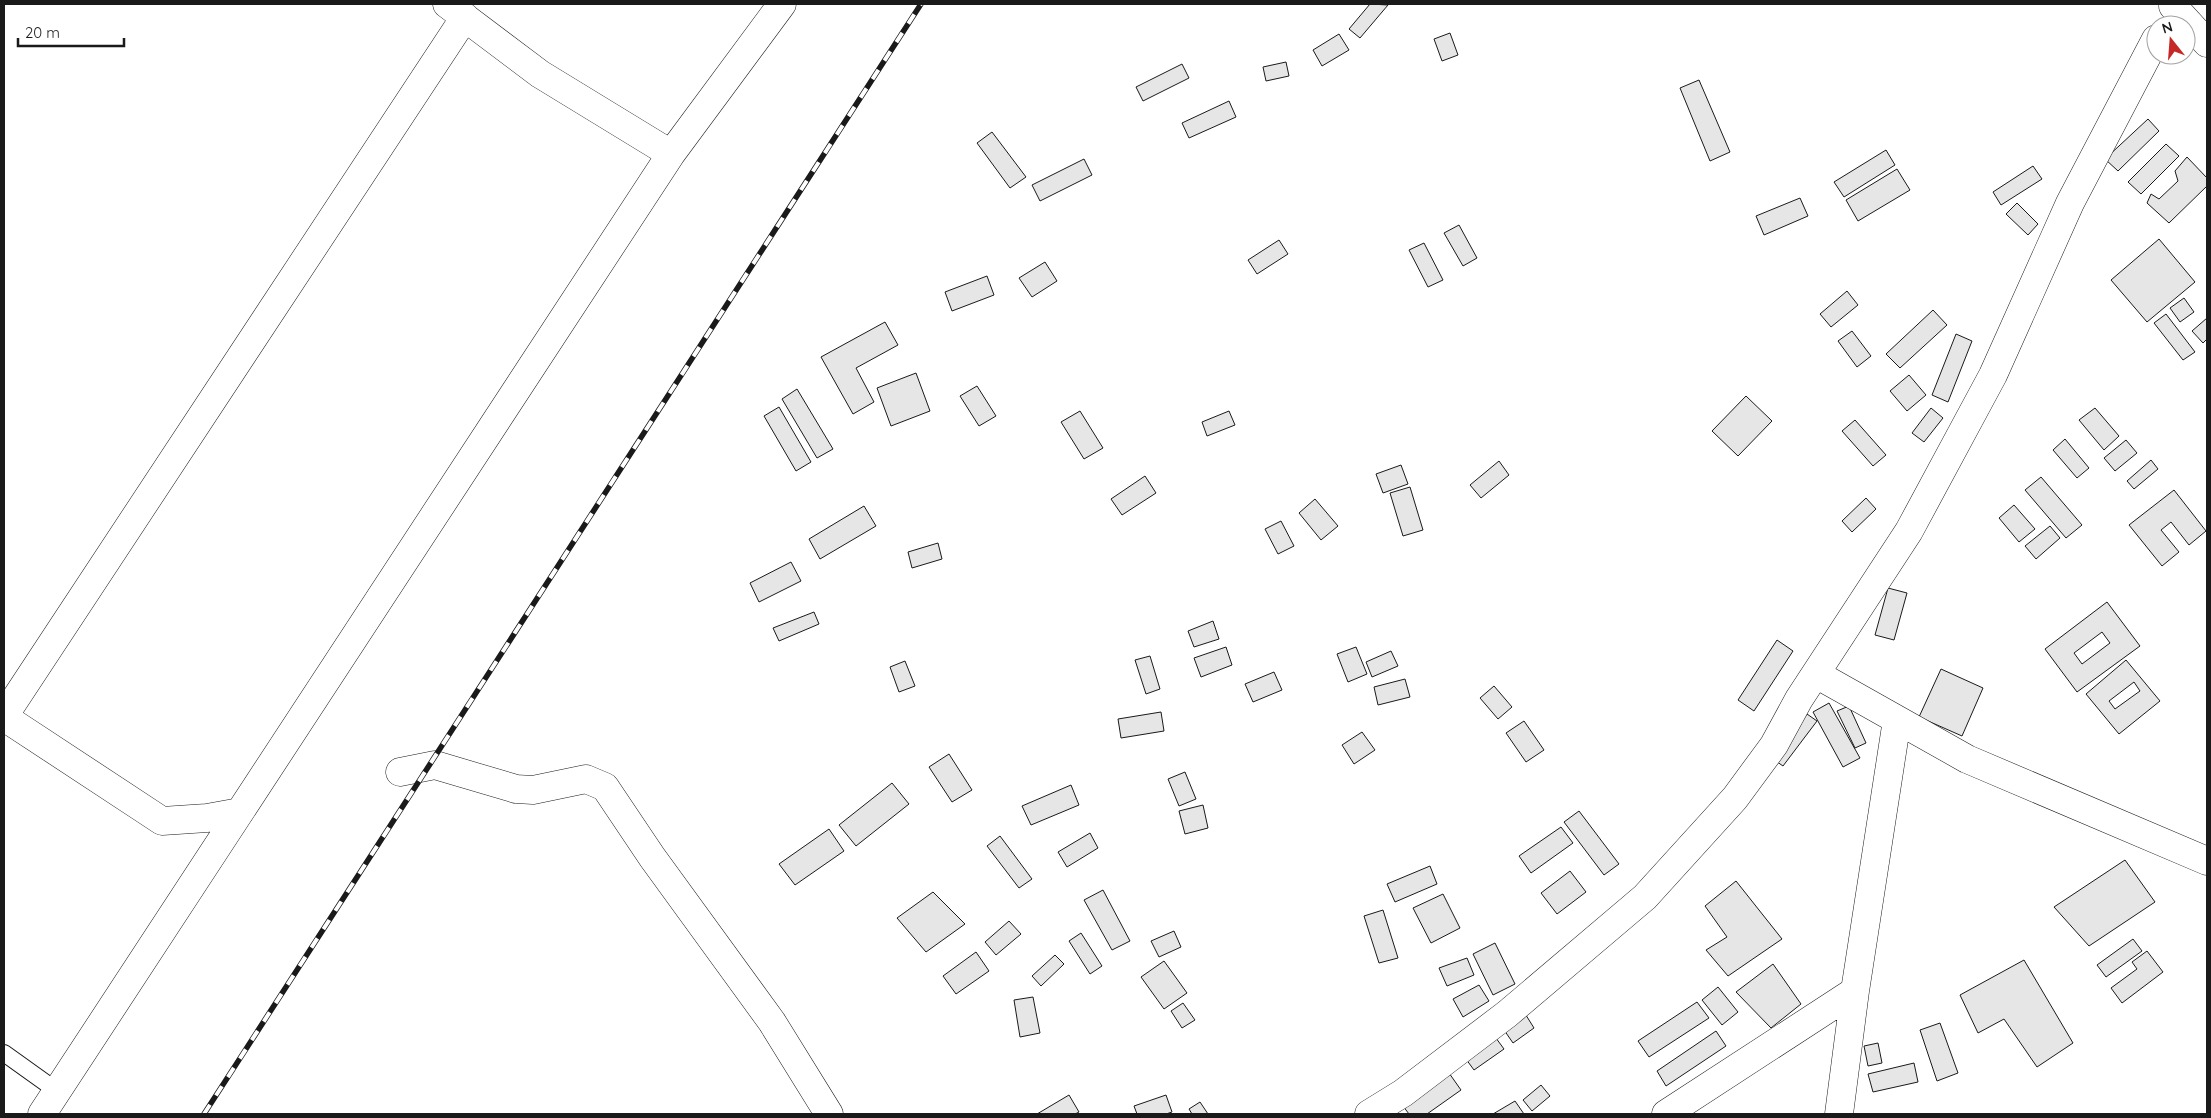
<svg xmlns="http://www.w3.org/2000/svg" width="2211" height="1118" font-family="Quicksand,sans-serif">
  <rect width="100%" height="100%" fill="#fff"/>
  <path fill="#e6e6e6" stroke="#1a1a1a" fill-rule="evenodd" d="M1370 4 1388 5 1360 38 1349 29Z
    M1450 33 1458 55 1442 61 1434 39Z
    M1339 34 1349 50 1322 66 1313 50Z
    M1286 62 1289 76 1266 81 1263 67Z
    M1182 64 1189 78 1143 101 1136 87Z
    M1699 80 1730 152 1710 161 1680 88Z
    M1229 101 1236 117 1189 138 1182 123Z
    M2148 119 2159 131 2118 171 2105 159Z
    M992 132 1026 177 1010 188 977 143Z
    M2166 144 2179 156 2141 194 2128 182Z
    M1886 150 1895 165 1844 197 1834 182Z
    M2187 157 2207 178V186L2169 223 2147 203 2151 194 2159 199 2178 181 2175 171Z
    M1084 159 1092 175 1040 201 1032 185Z
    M2033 166 2042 179 2001 205 1993 192Z
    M1897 169 1910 190 1858 221 1846 200Z
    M1800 198 1808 216 1764 235 1756 216Z
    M2017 203 2038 224 2028 235 2006 214Z
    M1459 225 1477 258 1463 266 1444 233Z
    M2159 239 2195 282 2147 322 2111 280Z
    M1279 240 1288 254 1257 274 1248 260Z
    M1424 243 1443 280 1428 287 1409 250Z
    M1045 262 1057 281 1032 297 1019 278Z
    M987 276 994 295 952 311 945 292Z
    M1847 291 1858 305 1831 327 1820 314Z
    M2184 298 2194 312 2180 322 2170 308Z
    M1933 310 1947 325 1900 368 1886 354Z
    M2166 314 2195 352 2183 360 2154 323Z
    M2207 318V339L2203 343 2192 331Z
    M885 322 898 345 856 368 874 402 853 414 821 357Z
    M1852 331 1871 356 1857 367 1838 341Z
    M1956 334 1972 341 1948 402 1932 395Z
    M916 373 930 411 891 426 877 388Z
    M1909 375 1926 395 1907 411 1890 391Z
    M977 386 996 416 979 426 960 396Z
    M797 389 833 449 817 458 782 399Z
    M1746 396 1772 421 1738 456 1712 431Z
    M779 407 811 462 796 471 764 416Z
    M1931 408 1943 418 1924 442 1912 433Z
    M2095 408 2119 436 2104 450 2079 420Z
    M1080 411 1103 448 1084 459 1061 422Z
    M1229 411 1235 425 1207 436 1202 422Z
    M1855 420 1886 455 1873 466 1842 431Z
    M2065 439 2089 468 2077 478 2053 450Z
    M2126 440 2137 453 2115 471 2104 458Z
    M2151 460 2158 469 2134 489 2127 481Z
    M1499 461 1509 475 1481 498 1470 485Z
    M1401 465 1408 484 1383 493 1376 474Z
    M1145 476 1156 493 1122 515 1111 499Z
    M2041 477 2082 525 2066 538 2025 490Z
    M1410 487 1423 530 1403 536 1390 493Z
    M2174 490 2206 531 2189 545 2171 522 2161 530 2179 552 2162 566 2129 525Z
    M1866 498 1876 509 1852 532 1842 521Z
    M1315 499 1338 526 1321 540 1299 513Z
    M2014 505 2035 529 2019 542 1999 518Z
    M864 506 876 526 820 559 809 539Z
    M1281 521 1294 546 1278 554 1265 529Z
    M2050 526 2060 538 2036 559 2025 546Z
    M938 543 942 559 912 568 908 552Z
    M791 562 801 581 759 602 750 583Z
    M1888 588 1907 593 1894 640 1875 635Z
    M2107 602 2140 646 2077 692 2045 649ZM2102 632 2110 643 2082 664 2074 653Z
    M814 612 819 624 779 641 773 628Z
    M1213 621 1219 639 1194 647 1188 631Z
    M1777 640 1793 651 1754 711 1738 700Z
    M1226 647 1232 665 1201 677 1194 658Z
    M1356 647 1367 674 1348 682 1337 654Z
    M1391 651 1398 666 1372 677 1366 662Z
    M1150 656 1160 689 1146 694 1135 660Z
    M2126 660 2160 701 2119 734 2086 694ZM2134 682 2140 691 2115 709 2109 701Z
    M905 661 915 686 899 692 890 667Z
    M1941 669 1983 688 1962 736 1919 717Z
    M1274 672 1282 690 1253 702 1245 684Z
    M1405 679 1410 697 1378 705 1374 687Z
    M1494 686 1512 707 1498 719 1480 698Z
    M1829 703 1860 758 1843 767 1813 712Z
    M1849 706 1866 743 1855 748 1837 711Z
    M1161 712 1164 731 1121 738 1118 719Z
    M1807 714 1817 721 1783 766 1773 759Z
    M1524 721 1544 750 1526 762 1506 733Z
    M1362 732 1375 750 1354 764 1342 745Z
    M949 754 972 790 952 802 929 767Z
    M1185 772 1196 799 1179 806 1168 779Z
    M892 783 909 804 856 846 839 825Z
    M1071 785 1079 805 1031 825 1022 806Z
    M1203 805 1208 828 1185 834 1179 811Z
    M1579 811 1619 864 1604 875 1564 822Z
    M1561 827 1573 843 1531 873 1519 856Z
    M829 829 844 851 795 885 779 864Z
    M1090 833 1098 848 1067 867 1058 852Z
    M1000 836 1032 879 1019 888 987 846Z
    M2125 860 2155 902 2089 946 2054 907Z
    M1430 866 1437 884 1395 902 1387 884Z
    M1570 871 1586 892 1557 914 1541 893Z
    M1736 881 1782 939 1728 976 1706 950 1727 937 1705 906Z
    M1103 890 1130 941 1112 950 1084 900Z
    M933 892 965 924 926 952 897 918Z
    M1443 894 1460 928 1431 943 1413 908Z
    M1383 910 1398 958 1379 963 1364 916Z
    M1009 921 1021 934 996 955 985 942Z
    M1174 931 1181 947 1159 957 1151 941Z
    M1081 933 1102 966 1090 974 1069 941Z
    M2133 939 2142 951 2106 977 2097 965Z
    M1495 943 1515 984 1493 995 1473 954Z
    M2147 951 2163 972 2122 1003 2111 988 2137 969 2132 962Z
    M976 952 989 971 956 994 943 976Z
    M1055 955 1064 964 1041 986 1032 976Z
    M1467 958 1474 975 1447 986 1439 968Z
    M2024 960 2073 1043 2037 1067 2004 1019 1978 1033 1960 995Z
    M1164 961 1187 993 1164 1009 1141 977Z
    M1773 964 1801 1004 1771 1028 1736 992Z
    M1479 985 1489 1001 1463 1017 1453 999Z
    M1718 987 1738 1012 1722 1025 1702 1000Z
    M1033 997 1040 1033 1020 1037 1014 1000Z
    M1697 1002 1709 1018 1649 1057 1638 1041Z
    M1183 1003 1195 1020 1182 1028 1171 1011Z
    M1524 1012 1534 1028 1513 1043 1502 1027Z
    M1940 1023 1958 1073 1937 1081 1920 1030Z
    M1716 1031 1726 1046 1666 1086 1657 1071Z
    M1493 1034 1504 1049 1474 1070 1463 1055Z
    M1878 1043 1882 1063 1868 1066 1864 1046Z
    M1914 1063 1918 1082 1873 1092 1868 1074Z
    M1449 1073 1461 1090 1427 1114H1409L1403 1106Z
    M1541 1085 1550 1096 1532 1111 1523 1100Z
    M1069 1095 1079 1112 1075 1114H1037Z
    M1166 1095 1172 1112 1166 1114H1137L1134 1106Z
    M1515 1101 1524 1114H1493Z
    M1200 1102 1208 1114H1192L1189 1109Z"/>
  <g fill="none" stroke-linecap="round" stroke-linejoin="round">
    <defs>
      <path id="lane" d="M4 1053 57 1091"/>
      <path id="street" d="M447 4 540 74 671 154
        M2173 6 2207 43
        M1816 674 1967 759 2207 861
        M4 716 465 17
        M4 717 162 821 207 818 240 812
        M400 772 435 765 516 789 533 790 586 779 605 787 652 857 772 1022 829 1114
        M42 1114 671 154 782 4
        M1369 1114 1403 1093 1507 1014 1645 897 1735 798 1774 745 1799 699 1909 531 1993 375 2070 203 2156 39
        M1666 1114 1855 991
        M1839 1114 1855 991 1897 720"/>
    </defs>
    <use href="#lane" stroke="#1a1a1a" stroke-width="18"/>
    <use href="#street" stroke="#1a1a1a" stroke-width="29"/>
    <use href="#lane" stroke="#fff" stroke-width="16"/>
    <use href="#street" stroke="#fff" stroke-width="28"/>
    <defs>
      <path id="rail" d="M204 1114 921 4"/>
    </defs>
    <use href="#rail" stroke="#1a1a1a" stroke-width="5.5"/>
    <use href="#rail" stroke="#fff" stroke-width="4" stroke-dasharray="11" stroke-linecap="butt"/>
  </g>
  <rect width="2211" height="1118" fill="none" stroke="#1a1a1a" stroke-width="10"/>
  <g transform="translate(2171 40) rotate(343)"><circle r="24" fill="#ffffff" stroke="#a3a3a3"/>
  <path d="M0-4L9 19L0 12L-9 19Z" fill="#c62828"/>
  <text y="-8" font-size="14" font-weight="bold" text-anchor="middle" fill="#1a1a1a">N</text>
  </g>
  <path d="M18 38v8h106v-8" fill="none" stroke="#1a1a1a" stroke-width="2.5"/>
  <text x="25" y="38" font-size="15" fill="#1a1a1a" stroke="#ffffff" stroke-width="4" paint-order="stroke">20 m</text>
</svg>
